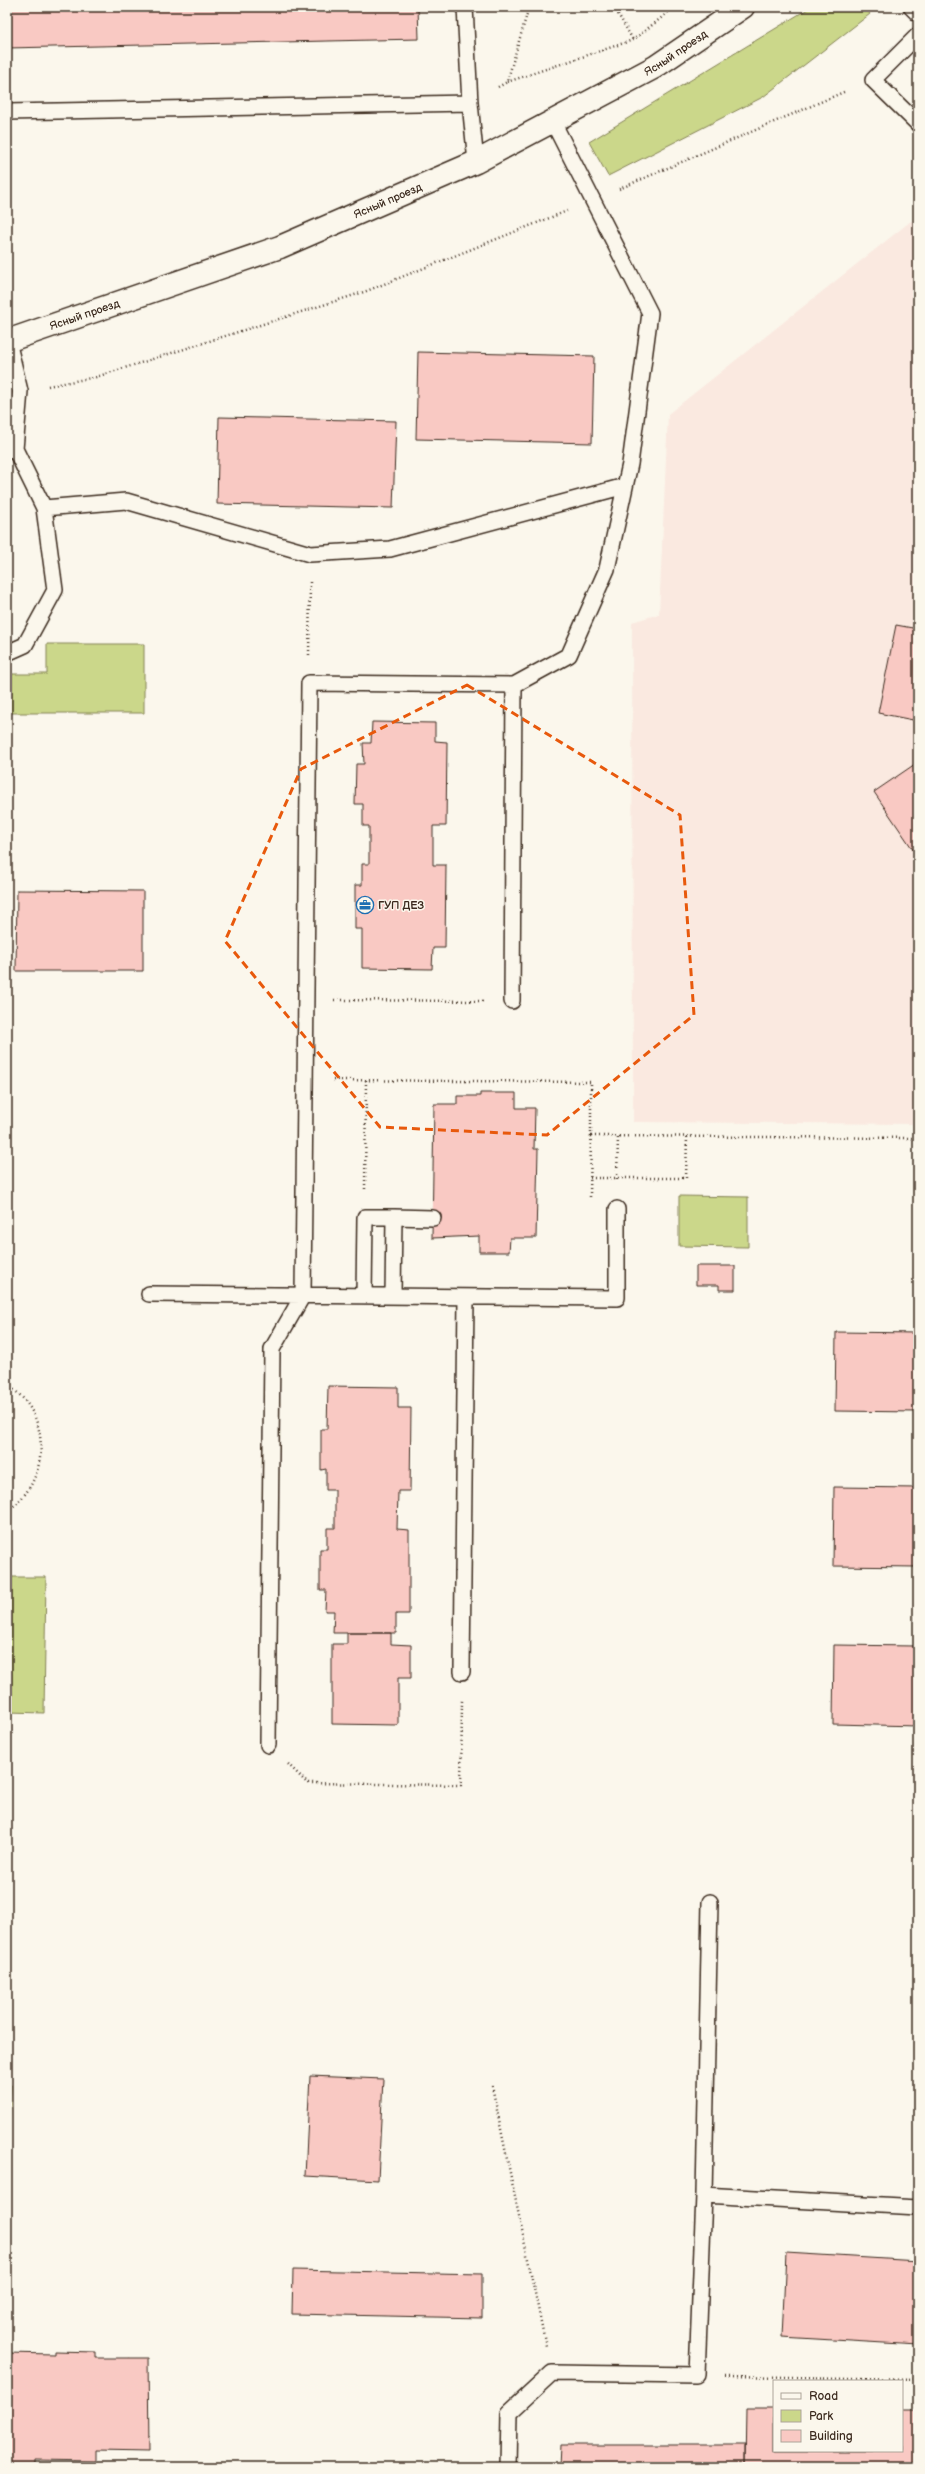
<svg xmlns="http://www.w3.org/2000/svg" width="925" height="2474" font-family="'Balsamiq Sans',sans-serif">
  <rect width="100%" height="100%" fill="#fbf7ec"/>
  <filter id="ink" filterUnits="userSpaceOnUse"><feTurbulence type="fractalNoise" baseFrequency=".025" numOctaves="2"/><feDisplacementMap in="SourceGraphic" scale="8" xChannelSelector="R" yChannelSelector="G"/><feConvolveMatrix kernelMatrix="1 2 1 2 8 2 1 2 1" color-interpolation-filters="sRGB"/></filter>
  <g filter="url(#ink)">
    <path fill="#fae9e0" d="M911 221 918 224V1124L633 1122 632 622 659 614 668 414Z"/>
    <path fill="#cbd78a" stroke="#838054" d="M811 7H865L870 14 763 97 608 176 589 142Z
      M47 644H144V713H7V674H47Z
      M679 1196 748 1197V1247L679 1246Z
      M7 1577H46L44 1713 7 1712Z
      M7 2085H11L8 2155H7Z"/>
    <path fill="#f9c9c3" stroke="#3b2a1e" d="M7 7H418L419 39 7 48Z
      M418 352 594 356 592 443 416 439Z
      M219 417 396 421 393 508 217 504Z
      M896 625 918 629V721L878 713Z
      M372 722 435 723V741L447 742 446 826H433V865H446L445 948H433L432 969 362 968V929H355V885H362V864H369V826H363V804H355L356 764H364L363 743H371Z
      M918 762V857L874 792Z
      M17 890 143 891V971H16Z
      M480 1093H516V1108H535L534 1149H538L536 1238H510L509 1252H479V1236L432 1238 434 1104H457V1096H480Z
      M696 1266H735V1290H719V1285H696Z
      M836 1332 918 1333V1412L835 1411Z
      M328 1386 398 1387V1408H411L410 1491H398L397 1529 409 1530V1614H396V1633H333L334 1611H325L326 1590H320V1549H327V1528H335V1490H326V1469L321 1470V1429H327Z
      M834 1487 918 1488V1726L833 1724 834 1645 915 1646 917 1567 833 1566Z
      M347 1633H391V1644L411 1645V1678H398V1725L332 1724V1644H347Z
      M310 2076 383 2079 378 2180 305 2176Z
      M786 2253 918 2261V2345L782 2337Z
      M293 2270 482 2274V2318L292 2314Z
      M54 2351 96 2352V2358H148L149 2451 96 2450V2461L35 2460V2464H7V2353L54 2354Z
      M746 2409H774V2451H902V2409H918V2467H745Z
      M560 2445H745V2467H559Z"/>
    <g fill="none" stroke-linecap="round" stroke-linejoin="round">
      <defs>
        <path id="service" d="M465 7 470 103 476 162
          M911 7 918 14
          M918 35 873 80 918 124
          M7 112 470 103
          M8 341 20 391 15 449
          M7 451 15 449 44 508 126 501 310 554 390 549 625 486
          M7 653 25 645 55 590 44 508
          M512 1001 514 685
          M149 1294 617 1298V1209
          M364 1296 365 1217H394
          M393 1296 394 1217 433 1218
          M462 1672 466 1297
          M268 1745 272 1349 303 1295 309 683 514 685 569 655 607 569 630 464 650 313 553 122
          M704 2195 918 2207
          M508 2467 509 2413 552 2373 697 2375 704 2195 710 1902"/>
        <g id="tertiary">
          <path id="s1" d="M7 341 280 247 476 162 655 67 743 7"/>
        </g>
      </defs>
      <use href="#service" stroke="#3b2a1e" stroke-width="18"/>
      <use href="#tertiary" stroke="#3b2a1e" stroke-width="25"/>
      <path stroke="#3b2a1e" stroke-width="2.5" stroke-dasharray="1 3" stroke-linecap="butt" d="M614 7 633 40
        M507 82 633 40 675 7
        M498 87 507 82 529 7
        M619 189 846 91
        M48 386 96 377 364 292 567 211
        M309 655 310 582
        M334 1000 483 1001
        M333 1080 591 1082V1136L918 1138
        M590 1178H686L687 1136
        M617 1179 618 1136
        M365 1189 366 1080
        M590 1197 591 1136
        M7 1385C53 1413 51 1482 7 1511
        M288 1764 307 1783 461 1785 462 1699
        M492 2086 546 2346
        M725 2376 918 2379"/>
      <use href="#service" stroke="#fbf7ec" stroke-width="15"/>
      <use href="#tertiary" stroke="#fbf7ec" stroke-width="22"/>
    </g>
  </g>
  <path fill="none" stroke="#e8590c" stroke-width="3" stroke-dasharray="8 5" stroke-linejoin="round" d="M467 685 680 815 694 1015 547 1135 380 1127 225 941 301 769Z"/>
  <defs>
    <symbol id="office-ring" viewBox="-11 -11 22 22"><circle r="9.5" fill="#fbf7ec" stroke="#1f6fb2" stroke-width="1.5"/><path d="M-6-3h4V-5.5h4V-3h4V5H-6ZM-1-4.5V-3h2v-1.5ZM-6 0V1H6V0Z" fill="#1f6fb2"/></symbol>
  </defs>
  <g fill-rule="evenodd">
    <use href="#office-ring" x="355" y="895" width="20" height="20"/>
  </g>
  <g text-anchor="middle" stroke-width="3" stroke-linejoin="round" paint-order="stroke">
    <g font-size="11" fill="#3b2a1e" stroke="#fbf7ec">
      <text dy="4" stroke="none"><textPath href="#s1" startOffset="730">Ясный проезд</textPath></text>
      <text dy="4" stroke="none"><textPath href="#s1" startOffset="406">Ясный проезд</textPath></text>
      <text dy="4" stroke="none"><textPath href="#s1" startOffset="82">Ясный проезд</textPath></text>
    </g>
    <g font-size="11" font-weight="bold" fill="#3b2a1e" stroke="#fbf7ec" text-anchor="start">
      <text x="378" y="909">ГУП ДЕЗ</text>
    </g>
  </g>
  <rect width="925" height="2474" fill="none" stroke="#fbf7ec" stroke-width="24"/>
  <rect x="12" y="12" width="901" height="2450" fill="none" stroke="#3b2a1e" stroke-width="1.5" filter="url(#ink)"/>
  <rect x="773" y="2380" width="130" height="72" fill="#fbf7ec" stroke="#aea59a"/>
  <rect x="781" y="2393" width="20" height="6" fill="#fbf7ec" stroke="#aea59a"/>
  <text x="809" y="2400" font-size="12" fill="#3b2a1e">Road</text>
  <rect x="781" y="2410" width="20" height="12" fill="#cbd78a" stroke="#aea59a"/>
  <text x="809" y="2420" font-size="12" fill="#3b2a1e">Park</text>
  <rect x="781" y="2430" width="20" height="12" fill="#f9c9c3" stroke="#aea59a"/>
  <text x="809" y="2440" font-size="12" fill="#3b2a1e">Building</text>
</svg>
